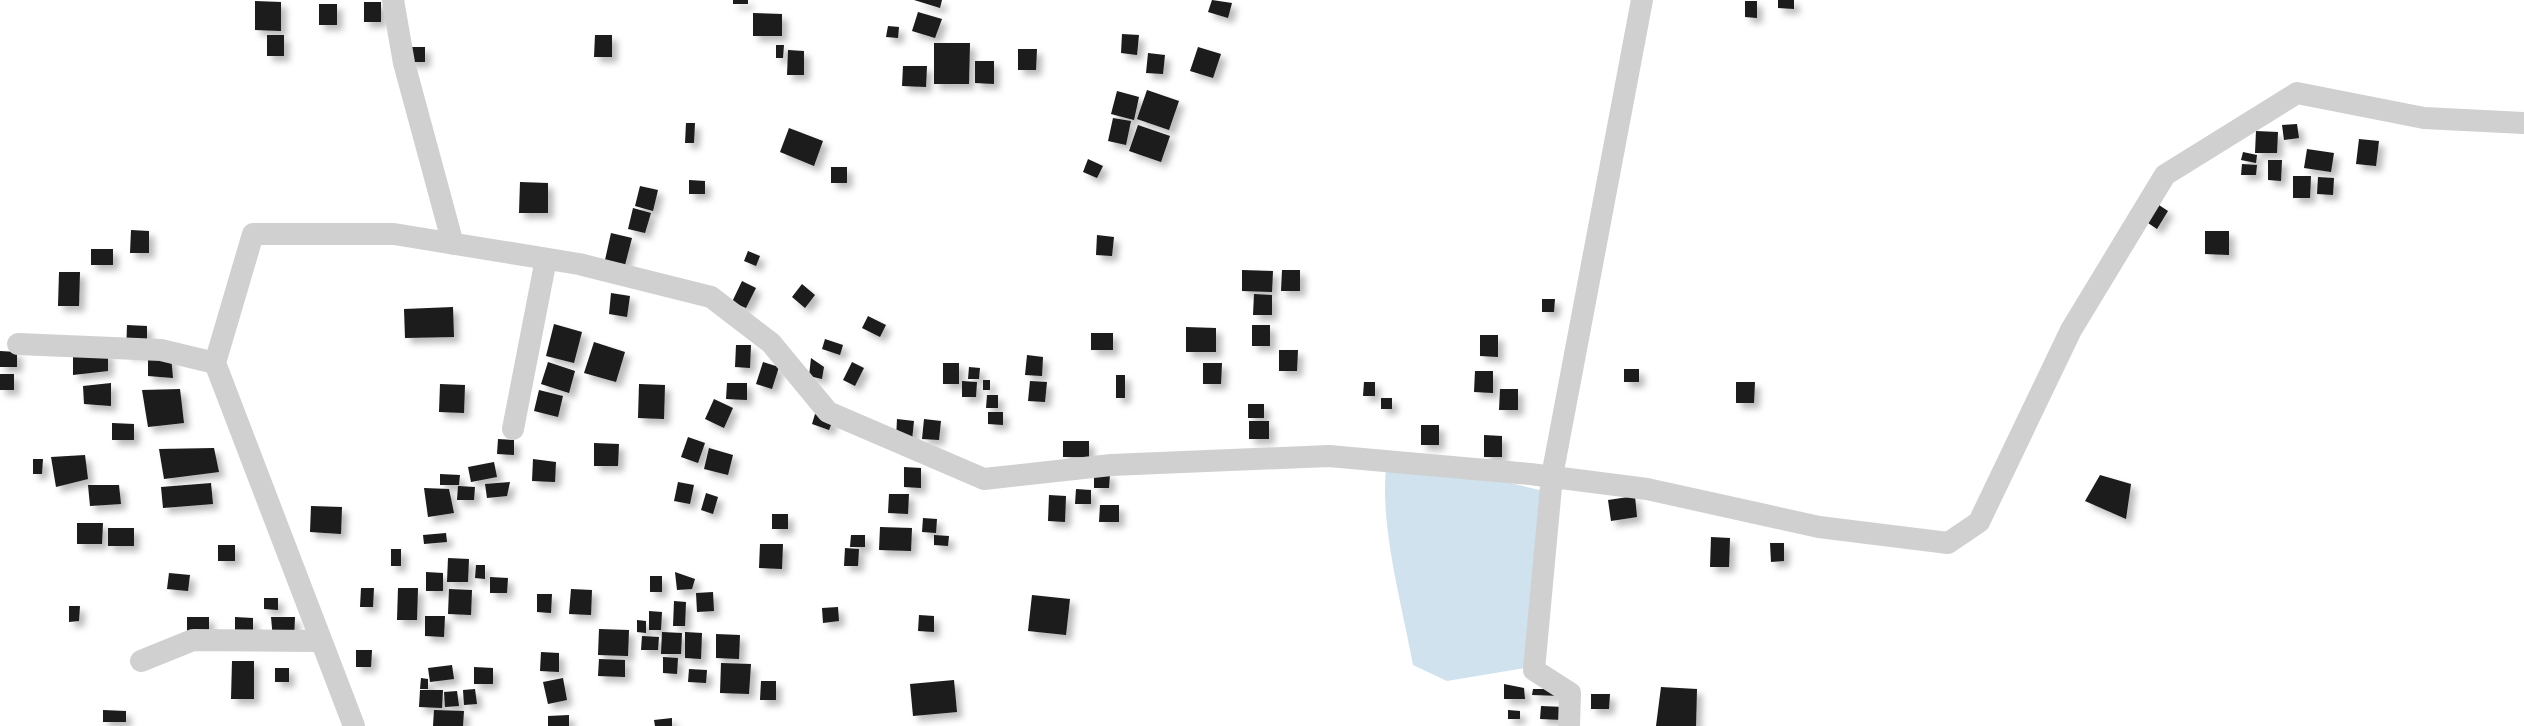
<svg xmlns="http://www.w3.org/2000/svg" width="2524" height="726" font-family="Jost,sans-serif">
  <defs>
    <filter id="shadow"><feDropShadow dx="5.5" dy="5.5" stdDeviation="3" flood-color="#0004"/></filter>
  </defs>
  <rect width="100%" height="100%" fill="#fff"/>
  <path fill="#cfe2ee" d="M1386 468 1499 480 1543 491 1525 668 1447 681 1413 665C1402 604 1380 528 1386 468Z"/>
  <path fill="#1a1a1a" filter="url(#shadow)" d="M733 0H748V4H733Z
    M914 0H942L940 8Z
    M1212 0 1232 3 1228 18 1208 12Z
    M1778 0H1794V9L1778 8Z
    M255 1 281 2V31L255 30Z
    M1745 1H1757V18L1745 17Z
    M364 2H381V22H364Z
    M319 4H337V25H319Z
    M918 12 942 19 935 38 912 31Z
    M753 13 782 14V36H753Z
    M888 26 899 27 898 38 886 37Z
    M1122 34 1139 35 1137 55 1121 53Z
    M267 35H284V56H267Z
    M595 35H612V57H594Z
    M934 43H970L969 84H934Z
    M776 45H784L783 58H776Z
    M408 47H425V62H408Z
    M1198 47 1221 54 1213 78 1190 71Z
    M1018 49H1037L1036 70H1018Z
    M788 50 804 51V75H787Z
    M1148 53 1165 55 1163 74 1146 73Z
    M975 61H994V84L975 83Z
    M903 66H927L926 87 902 86Z
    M1147 90 1179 101 1169 130 1137 119Z
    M1117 91 1139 97 1134 120 1111 114Z
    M1113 118 1131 121 1126 145 1108 141Z
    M686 123H695L694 143H685Z
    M2297 124 2299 138 2284 140 2282 125Z
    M1138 125 1170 136 1161 162 1129 151Z
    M789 128 823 141 814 166 780 152Z
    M2256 131 2278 132 2277 153H2255Z
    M2359 139 2379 141 2376 166 2356 164Z
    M2307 149 2334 153 2331 172 2304 168Z
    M2243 152 2257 155 2256 163 2241 160Z
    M1088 159 1103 166 1097 178 1083 172Z
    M2268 160H2282L2281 181 2268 180Z
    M2242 164 2257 165 2256 175H2241Z
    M831 167H847V183H831Z
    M2293 176H2311L2310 198H2293Z
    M2318 177 2334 178 2333 195 2317 194Z
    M689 180 705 181V194H689Z
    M520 182 548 183V213H519Z
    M640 186 658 190 653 211 635 206Z
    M2159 205 2168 211 2157 229 2148 223Z
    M633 208 651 213 645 233 628 229Z
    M131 230 149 231V253H130Z
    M2205 231H2229V255L2205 254Z
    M611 233 632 238 625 265 605 260Z
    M1097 235 1114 237 1112 256 1096 255Z
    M91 249H113V265H91Z
    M748 251 760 256 756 266 744 261Z
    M1242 270 1273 271 1272 292 1242 291Z
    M1282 270H1300V291H1281Z
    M59 272H80L79 306H58Z
    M742 281 756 288 746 308 732 302Z
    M802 284 815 295 805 308 792 297Z
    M611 293 630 296 627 317 609 314Z
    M1254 294 1272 295V315H1253Z
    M1542 299H1555L1554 312H1542Z
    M453 307 454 337 405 338 404 309Z
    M868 316 886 325 880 337 862 328Z
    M554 324 582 332 574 363 546 356Z
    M127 325 147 326V354H126Z
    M1252 325H1270V346H1252Z
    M1186 327 1216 328V352H1186Z
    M1091 333H1113V350H1091Z
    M1480 335H1498V357L1480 356Z
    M825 339 843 345 840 355 822 349Z
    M594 342 625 352 616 382 584 373Z
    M736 345H751L750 368 735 367Z
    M1279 350H1298L1297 371H1279Z
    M0 351 17 352V367H0Z
    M108 352V371L73 375V354Z
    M1027 355 1043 357 1042 376 1025 375Z
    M171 356 173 378 148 376V357Z
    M811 358 824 367 822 379 809 376Z
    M548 362 575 371 569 393 541 384Z
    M763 362 779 367 772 389 756 384Z
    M852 362 864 368 855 386 843 380Z
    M943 363H959V384H943Z
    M1203 363H1222L1221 384H1203Z
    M969 367 980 368 979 379H968Z
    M1624 369H1639V382H1624Z
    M1475 371H1493V393L1474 392Z
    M0 374H14V390H0Z
    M1116 375H1125V398H1116Z
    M983 380H990V390H983Z
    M962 381 977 382 976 397H962Z
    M1030 381 1047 382 1045 402 1028 401Z
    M1364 382H1375V396H1363Z
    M1736 382H1755L1754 403H1736Z
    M111 383V406L84 404 83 386Z
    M727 383H747V400L726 399Z
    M440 384 465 385 464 413 439 412Z
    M639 384 665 385 664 419 638 418Z
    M180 389 184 423 148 427 142 390Z
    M1500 389H1518V410H1499Z
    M539 390 563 396 558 417 534 411Z
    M987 395H998V408H986Z
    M1381 398H1392V409H1381Z
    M714 399 733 408 724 428 705 419Z
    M1248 404H1264V418H1248Z
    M988 412H1003V425L988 424Z
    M815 414 833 420 829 430 812 424Z
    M897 419 914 421 912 440 896 439Z
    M924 419 941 421 939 440 922 439Z
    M1249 421H1269V439H1249Z
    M112 423 134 424V440H112Z
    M1421 425H1439V445H1421Z
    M1484 435 1502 436V457H1484Z
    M688 437 705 443 698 463 681 457Z
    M498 439 514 440V455L497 454Z
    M1063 441H1089V457H1063Z
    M594 443 619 444 618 466H594Z
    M214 448 219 472 164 479 159 449Z
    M709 448 733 455 728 475 704 469Z
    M85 455 88 479 56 487 51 457Z
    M33 459H43L42 474H33Z
    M533 459 556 462 555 482 532 481Z
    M494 462 497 477 471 482 468 467Z
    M904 467 921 468V488L904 487Z
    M1094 473 1110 474 1109 488H1094Z
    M440 474 460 475 459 485H440Z
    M2100 475 2131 484 2126 519 2085 501Z
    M510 482 507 496 487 498 485 484Z
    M678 482 694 485 690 504 674 501Z
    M211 483 213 504 163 508 161 487Z
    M88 485H119L121 504 90 506Z
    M458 486 475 487 474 500H457Z
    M424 488 449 489 454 513 428 517Z
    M1076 489 1091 490V504H1075Z
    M706 493 718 497 713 514 701 510Z
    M889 494H909L908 514 888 513Z
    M1049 495 1066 496 1065 522 1048 521Z
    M1635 496 1637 517 1611 521 1608 500Z
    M1100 505H1119V522H1099Z
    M311 506 342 507 341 534 310 532Z
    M772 514H788V529H772Z
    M923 518 937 519 936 533 922 532Z
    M77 523H103L102 544H77Z
    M880 527 912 528 911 551 879 550Z
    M108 528H134V546H108Z
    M446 533 447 542 424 544 423 535Z
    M851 535H865V547H850Z
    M934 535 949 536 948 546 934 545Z
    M1711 537 1730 538 1729 567H1710Z
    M1770 543H1784V561L1771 562Z
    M760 544H783L782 569 759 568Z
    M218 545H235V561H218Z
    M845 548 859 549 858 566H844Z
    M391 549H401V566H391Z
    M448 558 469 559 468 582H447Z
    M476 565H485V579L475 578Z
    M426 572 443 573V591H426Z
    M675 572 695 579 692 589 677 590Z
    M169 573 190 575 188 591 167 589Z
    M650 576H662V592H650Z
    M490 577 508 578 507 593H490Z
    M361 588H374L373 607H360Z
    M398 588H418L417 620H397Z
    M449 589 472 590 471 615 448 614Z
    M571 589 592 590 591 615 569 614Z
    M713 592 714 611 697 612 696 593Z
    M537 594H552L551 613 537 612Z
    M1032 595 1070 599 1066 635 1028 631Z
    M264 598H278V610L264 609Z
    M674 601 686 602 685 626H673Z
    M69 606H80L79 621 69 622Z
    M838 607 839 621 823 623 822 608Z
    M649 611 662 612 661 630H649Z
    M919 615 934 616V632L918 631Z
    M425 616H445L444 637 425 636Z
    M187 617H209V634L187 633Z
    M235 617 253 618V634H235Z
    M271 617H295L294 639H273Z
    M637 620 646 621V633L637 632Z
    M599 629 629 630 628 656 598 655Z
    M662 632 682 633 681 654H661Z
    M685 632 702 633 701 659 685 658Z
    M716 634 740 635 739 659 716 658Z
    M642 636 659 637 658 650H641Z
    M356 650H372L371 667H356Z
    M541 652 559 653V672L540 671Z
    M663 657 678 658 677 674 663 673Z
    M599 659 625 660V677L598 676Z
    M232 661H254V699H231Z
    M721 663 751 664 749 694 720 693Z
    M452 665 454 679 430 682 428 668Z
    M474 667 493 668V684H474Z
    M275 668H289V682H275Z
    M689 669 707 670 706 683 688 682Z
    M421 678 428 679V689H420Z
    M563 678 567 700 548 704 543 682Z
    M954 680 957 712 913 716 910 684Z
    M761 681H776V700H760Z
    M1504 684 1524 688 1525 699H1504Z
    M1661 687 1697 689 1696 726H1656Z
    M475 689 477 704 464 705 463 690Z
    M1533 689H1556L1561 696 1532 695Z
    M420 690H443L442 708 419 707Z
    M457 691 459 706 445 707 444 692Z
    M1591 694H1610L1609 709H1591Z
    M1541 706 1564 707 1563 720 1540 719Z
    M103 710 126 711V722H103Z
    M434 710 464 711 463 726H433Z
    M1508 710 1520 711V719H1508Z
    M569 715V726H548V716Z
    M672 718V726H655L654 720Z"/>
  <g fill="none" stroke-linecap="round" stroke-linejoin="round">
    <path stroke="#d0d0d0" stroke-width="22" d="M393 0 404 63 453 244
      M18 344 161 350 215 363
      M513 429 546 259
      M141 661 193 640 321 641
      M354 726 215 363 253 234H394L579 264 711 297 771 343 828 412 984 479 1111 465 1329 456 1530 474 1647 489 1819 527 1948 543 1979 522 2071 330 2165 175 2297 93 2424 118 2524 123
      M1569 726 1570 693 1534 670 1552 476 1642 0"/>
  </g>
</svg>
